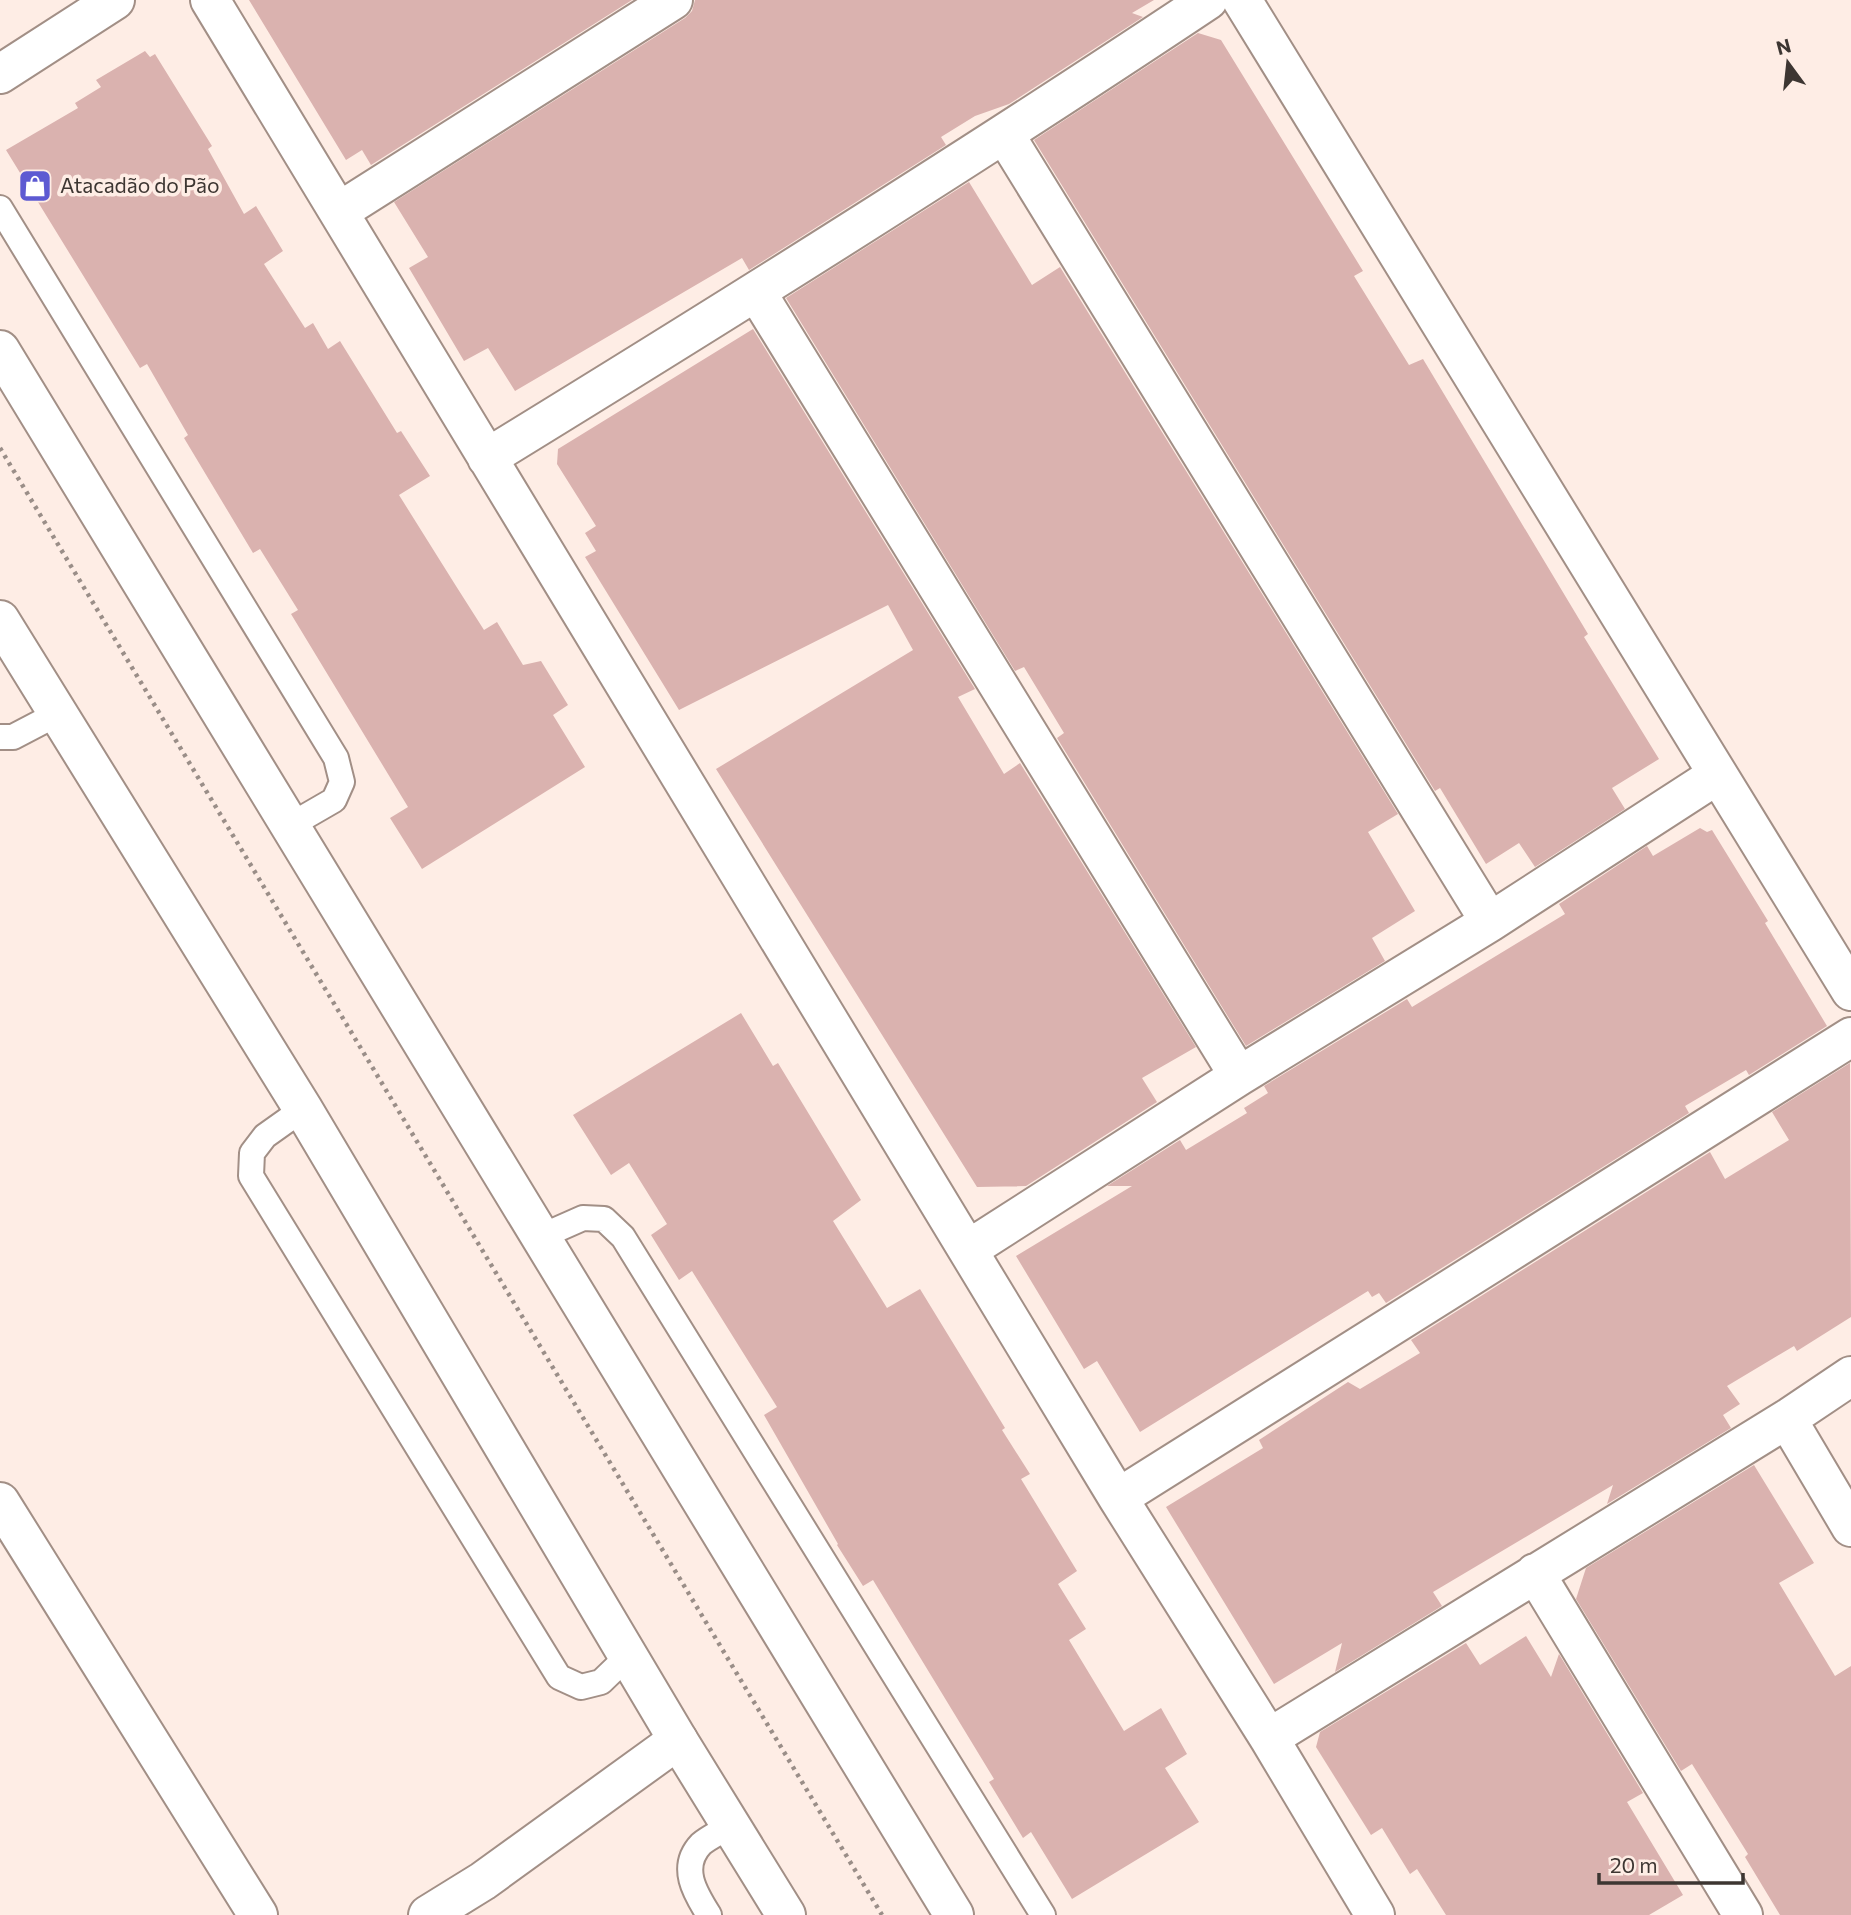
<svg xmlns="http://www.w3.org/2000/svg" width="1851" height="1915" font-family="Commissioner,sans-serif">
  <rect width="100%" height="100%" fill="#feede5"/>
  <path fill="#dab2af" d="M249 0H632L371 165 362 150 346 160Z
    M695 0H1154L1132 13 1143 17 1009 104 975 116 941 137 946 145 749 270 742 258 515 391 488 348 464 361 409 268 428 257 394 202 685 18 692 11Z
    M1198 33 1221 40 1363 271 1354 276 1409 365 1423 359 1588 634 1584 637 1659 759 1612 788 1625 809 1535 867 1519 843 1486 864 1440 788 1435 791 1034 140Z
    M145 51 150 57 155 54 212 146 208 149 244 214 256 206 283 251 264 264 305 328 313 323 328 349 340 341 397 433 401 431 430 476 399 495 456 586 484 630 497 622 523 665 541 661 568 705 553 715 585 767 422 869 390 818 408 807 291 614 298 610 260 549 253 553 184 438 188 435 147 364 140 368 6 150 78 108 75 103 101 87 96 80Z
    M969 182 1032 285 1060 267 1398 814 1368 832 1415 911 1372 938 1385 961 1246 1046 1057 738 1064 733 1024 667 1015 671 786 298Z
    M753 329 975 689 958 697 1004 774 1020 763 1196 1047 1142 1078 1157 1102 1026 1186 977 1187 716 769 913 650 888 605 679 710 585 557 596 551 585 533 596 526 557 464 558 449Z
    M1700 828 1707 832 1712 830 1768 921 1765 923 1827 1026 1749 1075 1746 1070 1685 1106 1689 1113 1386 1303 1379 1293 1372 1297 1368 1291 1140 1432 1097 1361 1084 1369 1016 1256 1132 1186H1107L1180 1140 1186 1150 1247 1113 1244 1108 1268 1093 1264 1086 1407 999 1412 1007 1565 914 1559 904 1647 846 1653 856Z
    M741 1013 773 1066 778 1063 861 1200 833 1221 887 1308 920 1289 1005 1428 1002 1430 1030 1474 1021 1479 1077 1571 1058 1584 1086 1629 1069 1640 1124 1731 1161 1708 1187 1754 1165 1768 1199 1822 1072 1899 1031 1832 1023 1838 989 1782 994 1779 873 1580 863 1586 837 1545 838 1544 764 1415 777 1407 692 1271 679 1280 651 1235 667 1224 629 1163 611 1175 573 1115Z
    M1850 1063 1851 1317 1797 1351 1794 1346 1727 1386 1740 1404 1723 1415 1731 1428 1607 1504 1613 1485 1433 1592 1442 1606 1335 1672 1342 1643 1274 1684 1166 1507 1263 1448 1259 1440 1348 1382 1360 1389 1420 1353 1411 1340 1710 1152 1725 1179 1789 1140 1772 1112Z
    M1754 1465 1814 1563 1779 1583 1835 1676 1851 1666V1915H1780L1745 1857 1748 1854 1692 1764 1681 1771 1576 1599 1586 1568Z
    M1526 1636 1551 1677 1559 1654 1643 1793 1627 1802 1683 1895 1649 1915H1446L1417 1869 1410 1874 1382 1828 1371 1835 1316 1747 1320 1732 1466 1643 1480 1665Z"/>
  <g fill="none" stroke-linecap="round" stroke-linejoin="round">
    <defs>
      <path id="lane" d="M0 208 336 758 342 782 334 800 289 826
        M0 737H13L57 714
        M303 1109 265 1136 252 1153 251 1176 559 1677 581 1687 601 1682 629 1655
        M540 1237 583 1218 604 1219 623 1237 1043 1915
        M709 1915C695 1893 679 1867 701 1844 709 1837 721 1832 730 1826"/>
      <path id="street" d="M210 0 1118 1498 1269 1738 1375 1915
        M0 74 115 0
        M1005 135 1490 922
        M340 211 673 0
        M757 293 1239 1076
        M487 458C730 309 971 158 1208 0
        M969 1249 1239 1076 1490 922 1717 775
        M1787 1419 1851 1527
        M1118 1498 1851 1037
        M0 1502 258 1915
        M1535 1573 1743 1915
        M1269 1738 1787 1419 1851 1376
        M428 1915 483 1881 678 1740"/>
      <path id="secondary" d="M1242 0 1851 991
        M0 350 954 1915
        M0 620 303 1109 678 1740 786 1915"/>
    </defs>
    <use href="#lane" stroke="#a28f86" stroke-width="28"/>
    <use href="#street" stroke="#a28f86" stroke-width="42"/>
    <use href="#secondary" stroke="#a28f86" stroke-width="42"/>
    <path stroke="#9a8e88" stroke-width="4.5" stroke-dasharray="3.5 5" stroke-linecap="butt" d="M0 448 882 1915"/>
    <use href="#lane" stroke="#fff" stroke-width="24"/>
    <use href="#street" stroke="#fff" stroke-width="38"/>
    <use href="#secondary" stroke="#fff" stroke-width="38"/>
  </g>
  <defs>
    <symbol id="shop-square" viewBox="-11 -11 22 22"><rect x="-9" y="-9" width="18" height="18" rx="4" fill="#5d5ad2" stroke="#feede5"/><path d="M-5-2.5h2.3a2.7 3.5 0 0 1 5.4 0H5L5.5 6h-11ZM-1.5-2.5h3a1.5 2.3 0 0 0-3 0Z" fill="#fff"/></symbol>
  </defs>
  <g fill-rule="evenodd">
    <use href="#shop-square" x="16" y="167" width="38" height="38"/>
  </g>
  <g text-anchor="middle" stroke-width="7" stroke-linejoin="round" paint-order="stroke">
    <g font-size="21" fill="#3d3632" stroke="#feede5" text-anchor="start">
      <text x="60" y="193">Atacadão do Pão</text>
    </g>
  </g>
  <g transform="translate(1788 63) rotate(345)" stroke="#feede5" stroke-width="5" paint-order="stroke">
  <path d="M0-5L12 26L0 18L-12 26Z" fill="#3d3632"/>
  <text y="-10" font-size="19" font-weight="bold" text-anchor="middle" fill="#3d3632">N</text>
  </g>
  <path d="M1599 1873v10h144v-10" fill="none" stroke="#3d3632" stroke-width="3.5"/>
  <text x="1610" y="1873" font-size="21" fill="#3d3632" stroke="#feede5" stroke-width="5" paint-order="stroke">20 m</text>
</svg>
